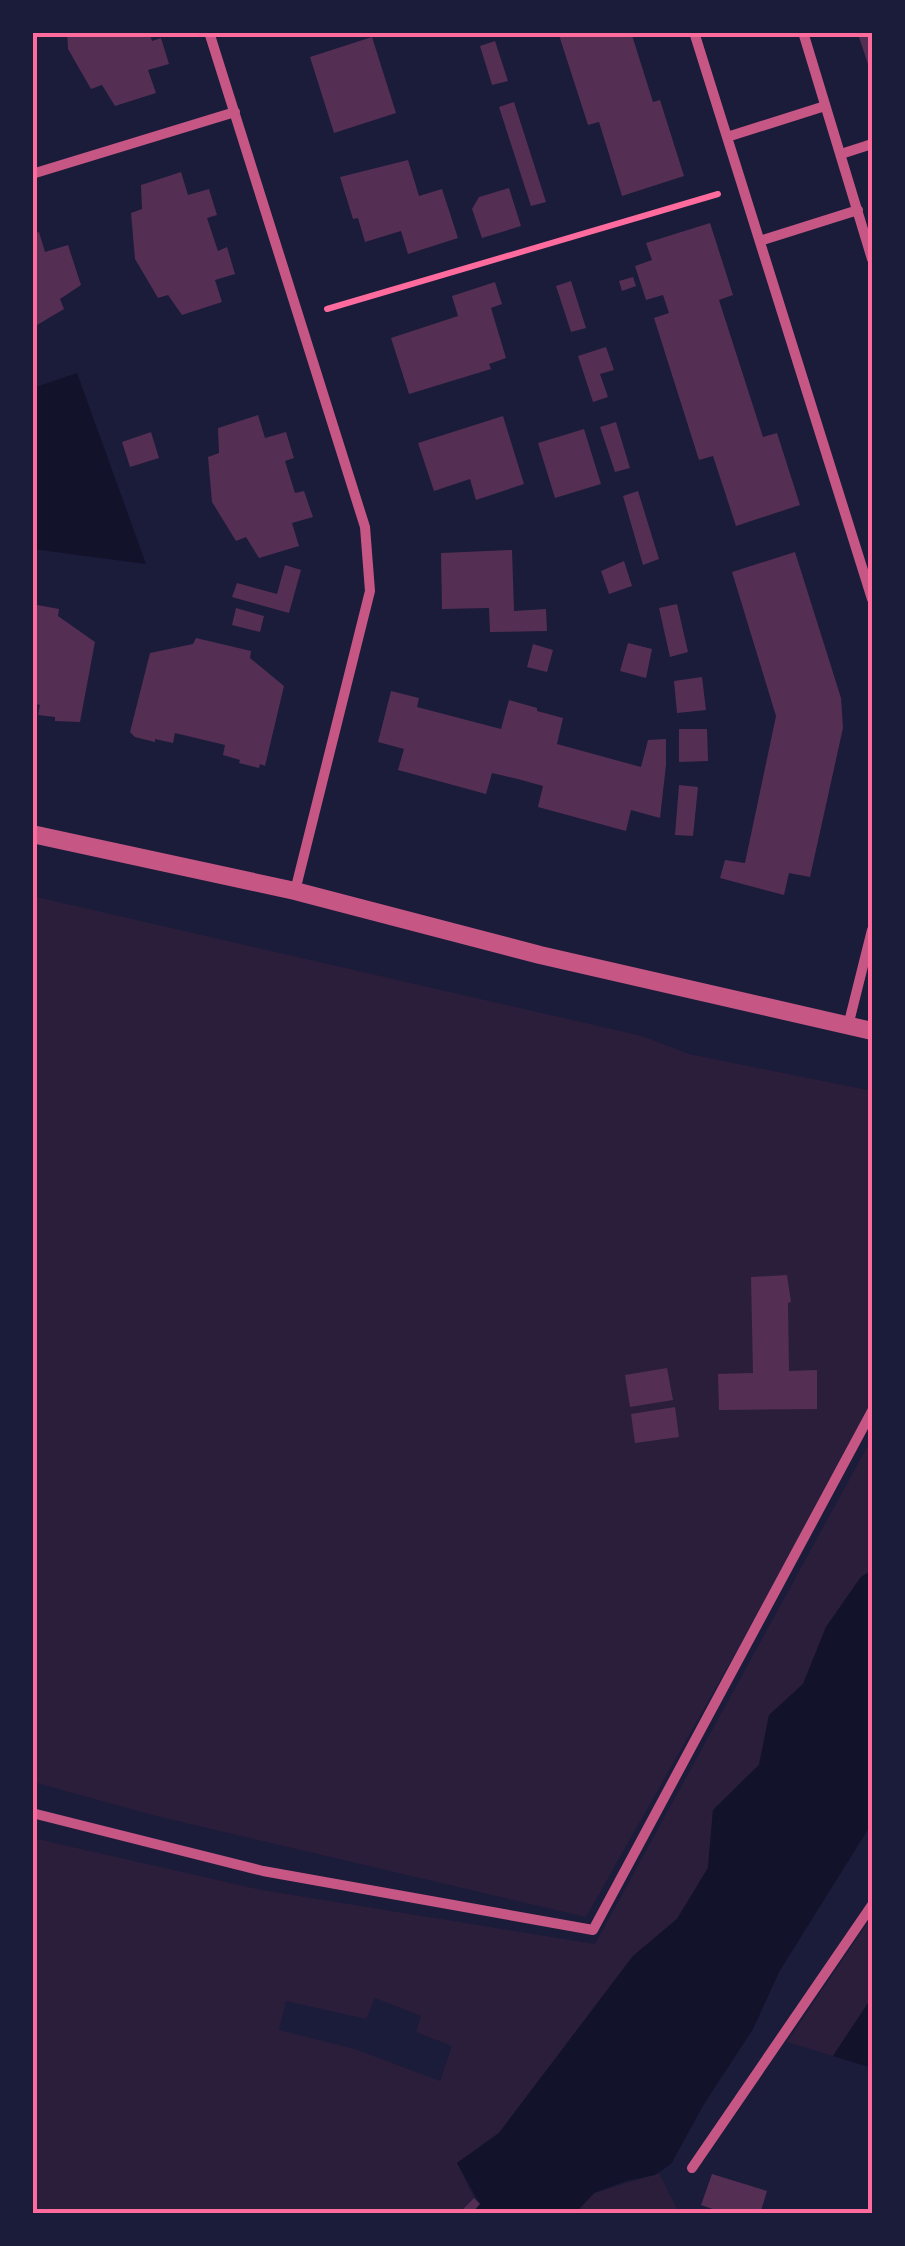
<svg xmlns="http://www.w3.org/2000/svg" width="905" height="2246" font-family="Overpass,sans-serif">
  <rect width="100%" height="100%" fill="#1b1b3a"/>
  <path fill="#2a1e3b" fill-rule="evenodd" d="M32 896 642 1036 689 1054 872 1091V1404L867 1421 586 1917 156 1816 33 1782Z
    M872 1438V1570L861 1577 826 1627 803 1684 769 1716 759 1765 713 1810 708 1868 677 1919 633 1956 499 2133 457 2163 474 2198 458 2213 33 2214V1838L262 1890 595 1944ZM375 1998 421 2016 416 2032 452 2046 440 2081 355 2049 279 2030 286 2001 366 2019Z
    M872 1916V1997L833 2056 787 2042Z
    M659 2173 679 2213 575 2214 594 2193Z"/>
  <path fill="#12122b" d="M77 373 146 564 33 549V388Z
    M872 1570V1823L779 1972 753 2029 704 2104 671 2164 655 2175 626 2181 594 2193 575 2213 471 2214 480 2204 457 2163 499 2133 633 1956 677 1919 708 1868 713 1810 759 1765 769 1715 803 1684 826 1627 861 1577Z
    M872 1997V2068L833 2056Z"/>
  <path fill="#542f53" d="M67 32H149L152 41 161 38 169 64 148 70 156 93 115 106 102 85 91 89 68 49Z
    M558 32H631L653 102 660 100 684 176 622 196 599 122 588 125Z
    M865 32H872V76L859 37Z
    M372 37 396 113 334 133 310 57Z
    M495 41 508 81 492 85 480 46Z
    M514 102 546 202 531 206 499 107Z
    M408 160 419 196 442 189 458 238 408 254 401 231 365 242 358 218 353 219 340 177Z
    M181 172 188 195 209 189 217 215 207 218 218 251 227 247 235 274 215 280 222 302 182 315 168 295 158 298 135 259 131 213 142 209 141 185Z
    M509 188 521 226 482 238 472 209 479 197Z
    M710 223 733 295 719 300 763 437 777 433 800 505 736 526 713 456 699 460 654 318 669 313 663 295 646 300 635 266 652 260 646 243Z
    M39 232 45 252 68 245 81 285 60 299 64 309 32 328V234Z
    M633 277 636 286 622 291 619 281Z
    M571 281 586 328 571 332 556 286Z
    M495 282 502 304 491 308 506 358 489 364 491 369 409 394 391 338 458 316 452 296Z
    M606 347 614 370 600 374 608 397 593 402 578 356Z
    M258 415 265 438 286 432 294 458 285 461 295 493 304 491 313 517 292 523 299 546 259 558 246 537 236 541 212 502 208 457 219 453 218 428Z
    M503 416 524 484 476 500 470 479 434 491 418 443Z
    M616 422 630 468 615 472 600 427Z
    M584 429 601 484 555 498 538 443Z
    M151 432 159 458 130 467 122 442Z
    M638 491 659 559 643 565 623 496Z
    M512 550 514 611 546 609 547 631 490 632 489 608 442 609 441 553Z
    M795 552 841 698 843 728 810 877 789 873 784 895 720 878 725 860 745 863 776 716 732 572Z
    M624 561 632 586 609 594 601 571Z
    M285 565 301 570 289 613 232 597 237 583 277 594Z
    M32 604 59 609 58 616 95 642 80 722 55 721V717L38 715 40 705 32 703Z
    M677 604 688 652 670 657 659 608Z
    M236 608 264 616 260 632 232 625Z
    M196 638 251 651 250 658 284 686 265 766 260 764 259 768 239 763 240 760 223 755 225 745 175 733 173 743 155 739V742L135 737 130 732 150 653 193 644Z
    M628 643 652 649 646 678 620 671Z
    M533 644 553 650 547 672 527 667Z
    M702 677 706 710 677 713 674 681Z
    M391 691 419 698 417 707 501 729 509 700 537 708V711L563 718 557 744 641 767 648 740 666 739V765L660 818 631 810 626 831 538 807 543 786 518 779 492 773 486 794 398 770 404 749 378 742Z
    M679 729H707L708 761 679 762Z
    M679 785 698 787 693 836 675 835Z
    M787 1275 791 1302 788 1303 789 1371 817 1370V1409L719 1410 718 1374 753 1373 751 1277Z
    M667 1368 673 1400 630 1407 625 1375Z
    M675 1407 679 1437 635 1443 631 1414Z
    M712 2174 767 2191 760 2214H727L701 2205Z
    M474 2198 480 2204 471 2214H458Z"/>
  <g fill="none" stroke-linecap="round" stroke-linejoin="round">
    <path stroke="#ff6b9d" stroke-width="6" d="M327 309 718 194"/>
    <path stroke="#c65784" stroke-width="10" d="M209 32 365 527 370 591 295 891
      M694 32 872 599
      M803 32 872 259
      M727 137 825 106
      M841 154 872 144
      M32 174 235 112
      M760 241 858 210
      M848 1026 872 930
      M32 1813 263 1871 593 1930 872 1411
      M692 2168 872 1905"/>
    <path stroke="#c65784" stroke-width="18" d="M32 834 295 891 540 955 872 1031"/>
  </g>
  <rect width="905" height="2246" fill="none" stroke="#1b1b3a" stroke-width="70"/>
  <rect x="35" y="35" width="835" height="2176" fill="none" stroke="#ff6b9d" stroke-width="4"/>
</svg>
